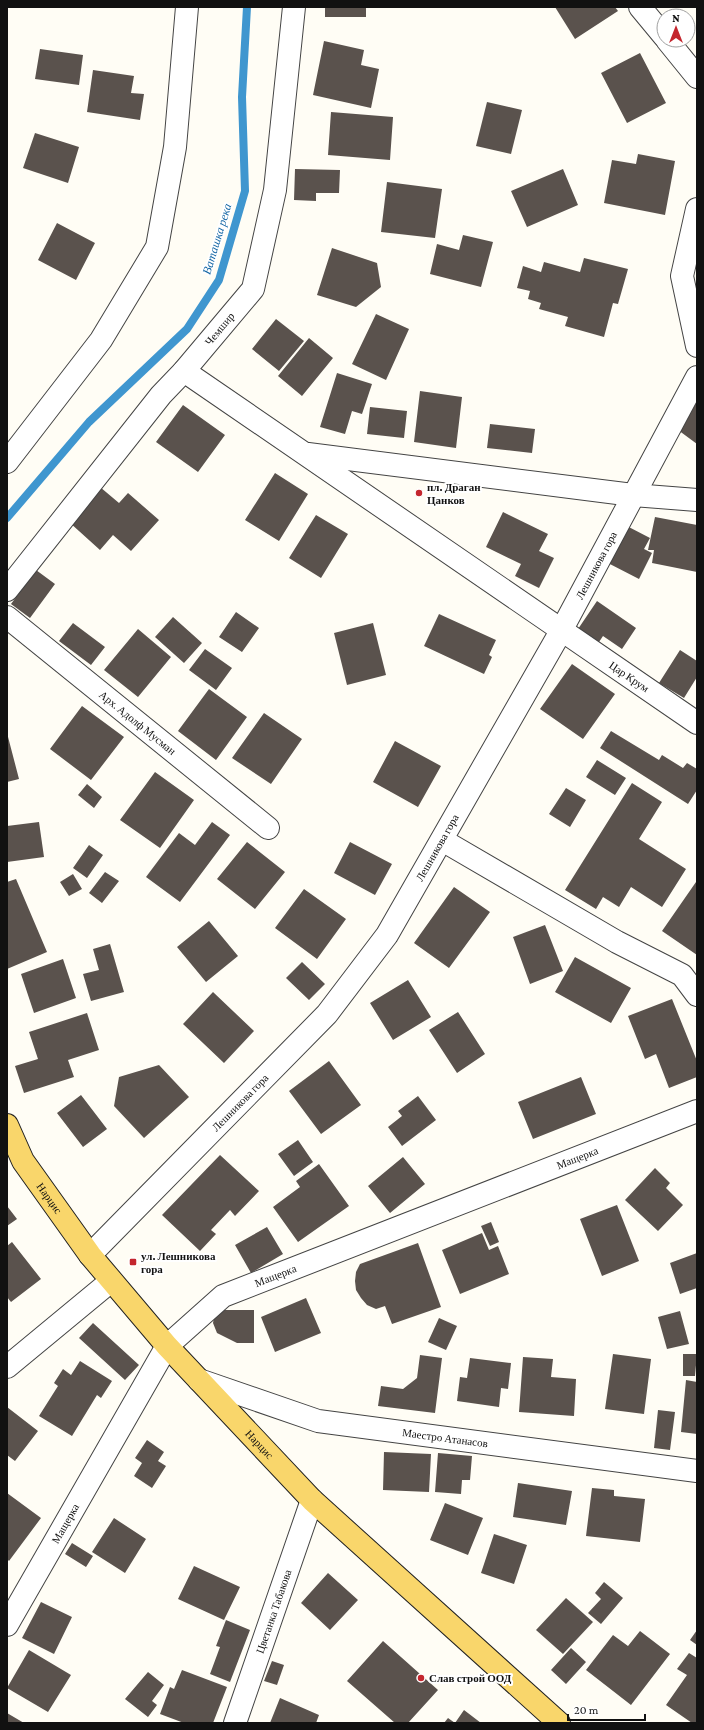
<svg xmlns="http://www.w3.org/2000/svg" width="704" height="1730" font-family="'Crimson Pro',serif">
  <rect width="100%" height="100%" fill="#fffdf5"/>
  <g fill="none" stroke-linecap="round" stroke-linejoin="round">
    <path stroke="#3f96cf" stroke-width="8" d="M7 518 89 422 187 329 219 280 245 191 242 97 247 7"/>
  </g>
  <path fill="#5a524d" d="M325 7H366V17H325Z
    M555 7H615L618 11 575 39Z
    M324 41 364 50 361 65 379 69 371 108 313 95Z
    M40 49 83 55 79 85 35 79Z
    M640 53 666 103 627 123 601 73Z
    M93 70 134 76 131 93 144 94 140 120 87 112Z
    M487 102 522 110 511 154 476 146Z
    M331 112 393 117 390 160 328 155Z
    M35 133 79 147 68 183 23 168Z
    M638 154 675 161 665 215 604 203 612 160 636 164Z
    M295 169 340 170 339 193H316V201L294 200Z
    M563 169 578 205 527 227 511 191Z
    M387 182 442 189 435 238 381 232Z
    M57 223 95 243 76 280 38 260Z
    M463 235 493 242 481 287 430 274 437 244 459 250Z
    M332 248 377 263 381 287 356 307 317 295Z
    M584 258 628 269 618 304 613 303 604 337 565 326 568 317 539 309 541 303 528 299 530 291 517 288 523 266 541 272 544 262 580 272Z
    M376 314 409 329 386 380 352 364Z
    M276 319 304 341 279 371 252 349Z
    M309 338 333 358 302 396 278 376Z
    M337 373 372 384 362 414 352 411 345 434 320 427Z
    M420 391 462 397 456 448 414 442Z
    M697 397V444L674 427Z
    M183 405 225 435 198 472 156 442Z
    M370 407 407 411 404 438 367 434Z
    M490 424 535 429 532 453 487 448Z
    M275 473 308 494 279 541 245 520Z
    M100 487 119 503 128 493 159 520 131 551 113 535 100 550 69 522Z
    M503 512 548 534 539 551 554 558 539 588 515 576 521 564 486 547Z
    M316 515 348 534 321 578 289 558Z
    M655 517 697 525V572L652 563 654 550H648Z
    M623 524 650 538 644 549 652 553 639 579 604 561Z
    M36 570 55 584 30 618 11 604Z
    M597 601 636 628 622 649 603 636 597 645 576 632Z
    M236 612 259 628 242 652 219 637Z
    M439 614 496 640 489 655 492 657 484 674 424 646Z
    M173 617 202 643 184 663 155 637Z
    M73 623 105 647 91 665 59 641Z
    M373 623 386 675 347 685 334 633Z
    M138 629 171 657 138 697 104 670Z
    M205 649 232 668 216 690 189 670Z
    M680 650 697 661V677L684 698 659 683Z
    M572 664 615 694 583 739 540 709Z
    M209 689 247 717 216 760 178 731Z
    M82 706 124 737 91 780 50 749Z
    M264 713 302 739 271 784 232 758Z
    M611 731 659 760 662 755 683 768 687 763 697 769V790L688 804 600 748Z
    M7 733 19 779 7 782Z
    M395 741 441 766 418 807 373 782Z
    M597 760 626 778 615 795 586 777Z
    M155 772 194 800 160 848 120 820Z
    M632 783 662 802 639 839 686 869 662 907 631 887 619 907 603 897 596 909 565 890Z
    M87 784 102 797 94 808 78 795Z
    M566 788 586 800 570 827 549 814Z
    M39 822 44 857 7 862V826Z
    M212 822 230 835 180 902 146 877 179 833 195 845Z
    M247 842 285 872 255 909 217 879Z
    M350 842 392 864 375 895 334 873Z
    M89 845 103 855 87 878 73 868Z
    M105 872 119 881 102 903 89 893Z
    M73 874 82 889 69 896 60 882Z
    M16 879 47 952 7 969V882Z
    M696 882 697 883V955L662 931Z
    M454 887 490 912 449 968 414 943Z
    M304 889 346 919 317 959 275 928Z
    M209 921 238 956 206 982 177 947Z
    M545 925 563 971 530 984 513 937Z
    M110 944 124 992 91 1001 83 974 99 970 93 949Z
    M575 957 631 988 611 1023 555 992Z
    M63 959 76 998 34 1013 21 974Z
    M302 962 325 984 309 1000 286 978Z
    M408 980 431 1017 393 1040 370 1003Z
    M213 992 254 1031 224 1063 183 1024Z
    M672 999 697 1061V1077L669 1088 656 1054 645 1059 628 1016Z
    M458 1012 485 1054 457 1073 429 1030Z
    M87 1013 99 1050 68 1060 74 1077 24 1093 15 1066 38 1059 29 1032Z
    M329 1061 361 1105 321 1134 289 1091Z
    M159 1065 189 1097 144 1138 114 1106 119 1077Z
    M581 1077 596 1114 533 1139 518 1102Z
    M81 1095 107 1129 83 1147 57 1113Z
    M418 1096 436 1120 402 1146 388 1127 402 1116 398 1111Z
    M298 1140 313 1162 294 1176 278 1154Z
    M220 1155 259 1191 235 1216 230 1210 211 1230 216 1234 200 1251 162 1215Z
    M403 1157 425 1184 390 1213 368 1186Z
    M319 1164 349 1206 298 1242 273 1207 300 1187 296 1181Z
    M655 1168 670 1183 666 1188 683 1205 658 1231 625 1200Z
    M617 1205 639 1261 602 1276 580 1219Z
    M7 1206 17 1219 7 1226Z
    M491 1222 499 1242 490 1246 481 1226Z
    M267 1227 283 1254 251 1273 235 1245Z
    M482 1233 489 1250 498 1246 509 1274 460 1294 442 1250Z
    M12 1242 41 1279 11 1302 7 1297V1246Z
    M418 1243 441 1307 392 1324 385 1306 376 1309 367 1305 361 1298 356 1290 355 1281 356 1272 360 1264Z
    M697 1253V1288L680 1294 670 1263Z
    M306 1298 321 1333 275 1352 261 1317Z
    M222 1310H254V1343H237L217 1333 213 1323 214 1318Z
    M680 1311 689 1344 667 1349 658 1317Z
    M439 1318 457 1326 446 1350 428 1342Z
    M93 1323 139 1365 125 1380 79 1338Z
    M613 1354 651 1359 644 1414 605 1409Z
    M683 1354H697L695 1376H683Z
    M420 1355 442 1358 435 1413 378 1406 381 1386 403 1389 417 1378Z
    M523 1357 553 1359 551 1377 576 1379 574 1416 519 1412Z
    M470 1358 511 1363 508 1389 501 1388 499 1407 457 1401 460 1377 467 1378Z
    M80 1361 112 1381 101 1398 97 1395 72 1436 39 1416 58 1386 54 1383 63 1369 71 1375Z
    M686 1380 697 1382V1434L681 1432Z
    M7 1407 38 1431 15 1461 7 1455Z
    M658 1410 675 1412 670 1450 654 1448Z
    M147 1440 164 1452 158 1461 166 1466 152 1488 134 1476 142 1463 135 1458Z
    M384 1452 431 1454 429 1492 383 1490Z
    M438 1453 472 1456 470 1480H462L461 1494 435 1492Z
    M518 1483 572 1491 566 1525 513 1517Z
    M592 1488 614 1490V1496L645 1499 640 1542 586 1536Z
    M7 1493 41 1518 9 1561 7 1559Z
    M445 1503 483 1518 468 1555 430 1540Z
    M114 1518 146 1539 125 1573 92 1552Z
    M494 1534 527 1545 514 1584 481 1573Z
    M72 1543 93 1556 86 1567 65 1554Z
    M194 1566 240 1587 224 1620 178 1599Z
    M328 1573 358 1600 330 1630 301 1603Z
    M604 1582 623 1598 601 1624 588 1613 601 1599 595 1593Z
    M566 1598 593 1622 563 1654 536 1630Z
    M41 1602 72 1617 54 1654 22 1638Z
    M226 1620 250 1630 230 1682 210 1674 220 1647 216 1646Z
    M697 1630V1645L690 1640Z
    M640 1631 670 1654 631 1705 586 1670 613 1635 628 1646Z
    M383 1641 438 1690 408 1723H395L347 1681Z
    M571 1648 586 1662 566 1684 551 1670Z
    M29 1650 71 1675 48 1712 7 1688Z
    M689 1653 697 1658V1723H692L666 1705 687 1675 677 1669Z
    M272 1661 284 1665 277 1685 264 1681Z
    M182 1670 227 1687 213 1723H184L160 1714 170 1687 174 1689Z
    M148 1672 164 1685 152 1701 157 1705 148 1717 125 1699Z
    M280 1698 319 1715 316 1723H270Z
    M464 1710 481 1723H444L448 1718 455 1723Z
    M7 1713 24 1723H7Z"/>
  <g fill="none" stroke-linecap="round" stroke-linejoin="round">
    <defs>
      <g id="minor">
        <path d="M640 7 664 36"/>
        <path d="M667 40 697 77"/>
        <path d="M697 209 682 276 697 346"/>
        <path id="s1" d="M184 371 697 723"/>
        <path d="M308 454 633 495 697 500"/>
        <path d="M7 462 101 340 157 247 175 147 187 7"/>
        <path id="s2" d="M7 590 161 395 184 371 253 289 275 190 294 7"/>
        <path id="s3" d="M7 617 268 828"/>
        <path d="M442 840 617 942 682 975 697 995"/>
        <path id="s4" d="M90 1255 327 1014 387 935 561 631 697 377"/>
        <path d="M7 1367 111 1281"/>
        <path id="s5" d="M199 1380 318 1421 697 1471"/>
        <path id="s6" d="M7 1625 167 1346 223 1296 697 1111"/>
        <path id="s7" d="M235 1723 312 1500"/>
      </g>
      <g id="major">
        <path id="s8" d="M7 1125 23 1161 90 1255 167 1346 312 1500 559 1723"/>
      </g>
    </defs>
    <use href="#minor" stroke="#444" stroke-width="24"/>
    <use href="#major" stroke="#222" stroke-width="24"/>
    <use href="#minor" stroke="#fff" stroke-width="22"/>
    <use href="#major" stroke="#f9d66b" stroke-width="22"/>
  </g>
  <g fill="#c4262e" stroke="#fff" stroke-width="1.5">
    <circle cx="419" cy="493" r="4"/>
    <rect x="129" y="1258" width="8" height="8" rx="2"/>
    <circle cx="421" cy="1678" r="4"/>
  </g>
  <g text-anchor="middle" stroke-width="4" stroke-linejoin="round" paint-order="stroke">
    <g font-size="11" fill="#111" stroke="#fff">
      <text dy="4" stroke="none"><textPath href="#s2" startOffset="337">Чемшир</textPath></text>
      <text dy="4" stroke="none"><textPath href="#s4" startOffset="862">Лешникова гора</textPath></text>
      <text dy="4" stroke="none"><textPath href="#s1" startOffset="540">Цар Крум</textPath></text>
      <text dy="4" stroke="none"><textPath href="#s3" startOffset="168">Арх. Адолф Мусман</textPath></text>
      <text dy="4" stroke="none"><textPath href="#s4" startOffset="538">Лешникова гора</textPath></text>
      <text dy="4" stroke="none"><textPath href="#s4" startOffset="214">Лешникова гора</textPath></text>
      <text dy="4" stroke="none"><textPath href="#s6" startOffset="777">Мащерка</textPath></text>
      <text dy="4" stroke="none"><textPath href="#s8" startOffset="85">Нарцис</textPath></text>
      <text dy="4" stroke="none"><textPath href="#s6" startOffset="453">Мащерка</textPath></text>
      <text dy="4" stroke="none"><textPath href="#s5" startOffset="254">Маестро Атанасов</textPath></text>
      <text dy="4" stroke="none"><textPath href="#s8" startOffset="409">Нарцис</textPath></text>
      <text dy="4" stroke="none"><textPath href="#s6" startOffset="117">Мащерка</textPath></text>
      <text dy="4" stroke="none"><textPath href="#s7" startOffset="118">Цветанка Табакова</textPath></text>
    </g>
    <g font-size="11" font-weight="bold" fill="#111" stroke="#fff" text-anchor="start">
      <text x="427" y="491">пл. Драган<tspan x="427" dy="13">Цанков</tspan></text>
      <text x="141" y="1260">ул. Лешникова<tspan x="141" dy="13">гора</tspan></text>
      <text x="429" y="1682">Слав строй ООД</text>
    </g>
    <g font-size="12" font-style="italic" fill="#1768a6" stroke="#fff">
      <text transform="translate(217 239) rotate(-73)" y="4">Ваташка река</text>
    </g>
  </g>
  <rect width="704" height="1730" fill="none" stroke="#111111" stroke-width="16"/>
  <g transform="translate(676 28)"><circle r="19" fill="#ffffff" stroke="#a0a0a0"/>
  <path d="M0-3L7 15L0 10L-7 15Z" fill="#c4262e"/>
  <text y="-6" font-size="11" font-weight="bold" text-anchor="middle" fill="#111111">N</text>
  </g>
  <path d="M568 1714v6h77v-6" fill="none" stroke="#111111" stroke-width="2"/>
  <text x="574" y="1714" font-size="12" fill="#111111" stroke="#ffffff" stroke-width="3" paint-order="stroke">20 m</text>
</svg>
